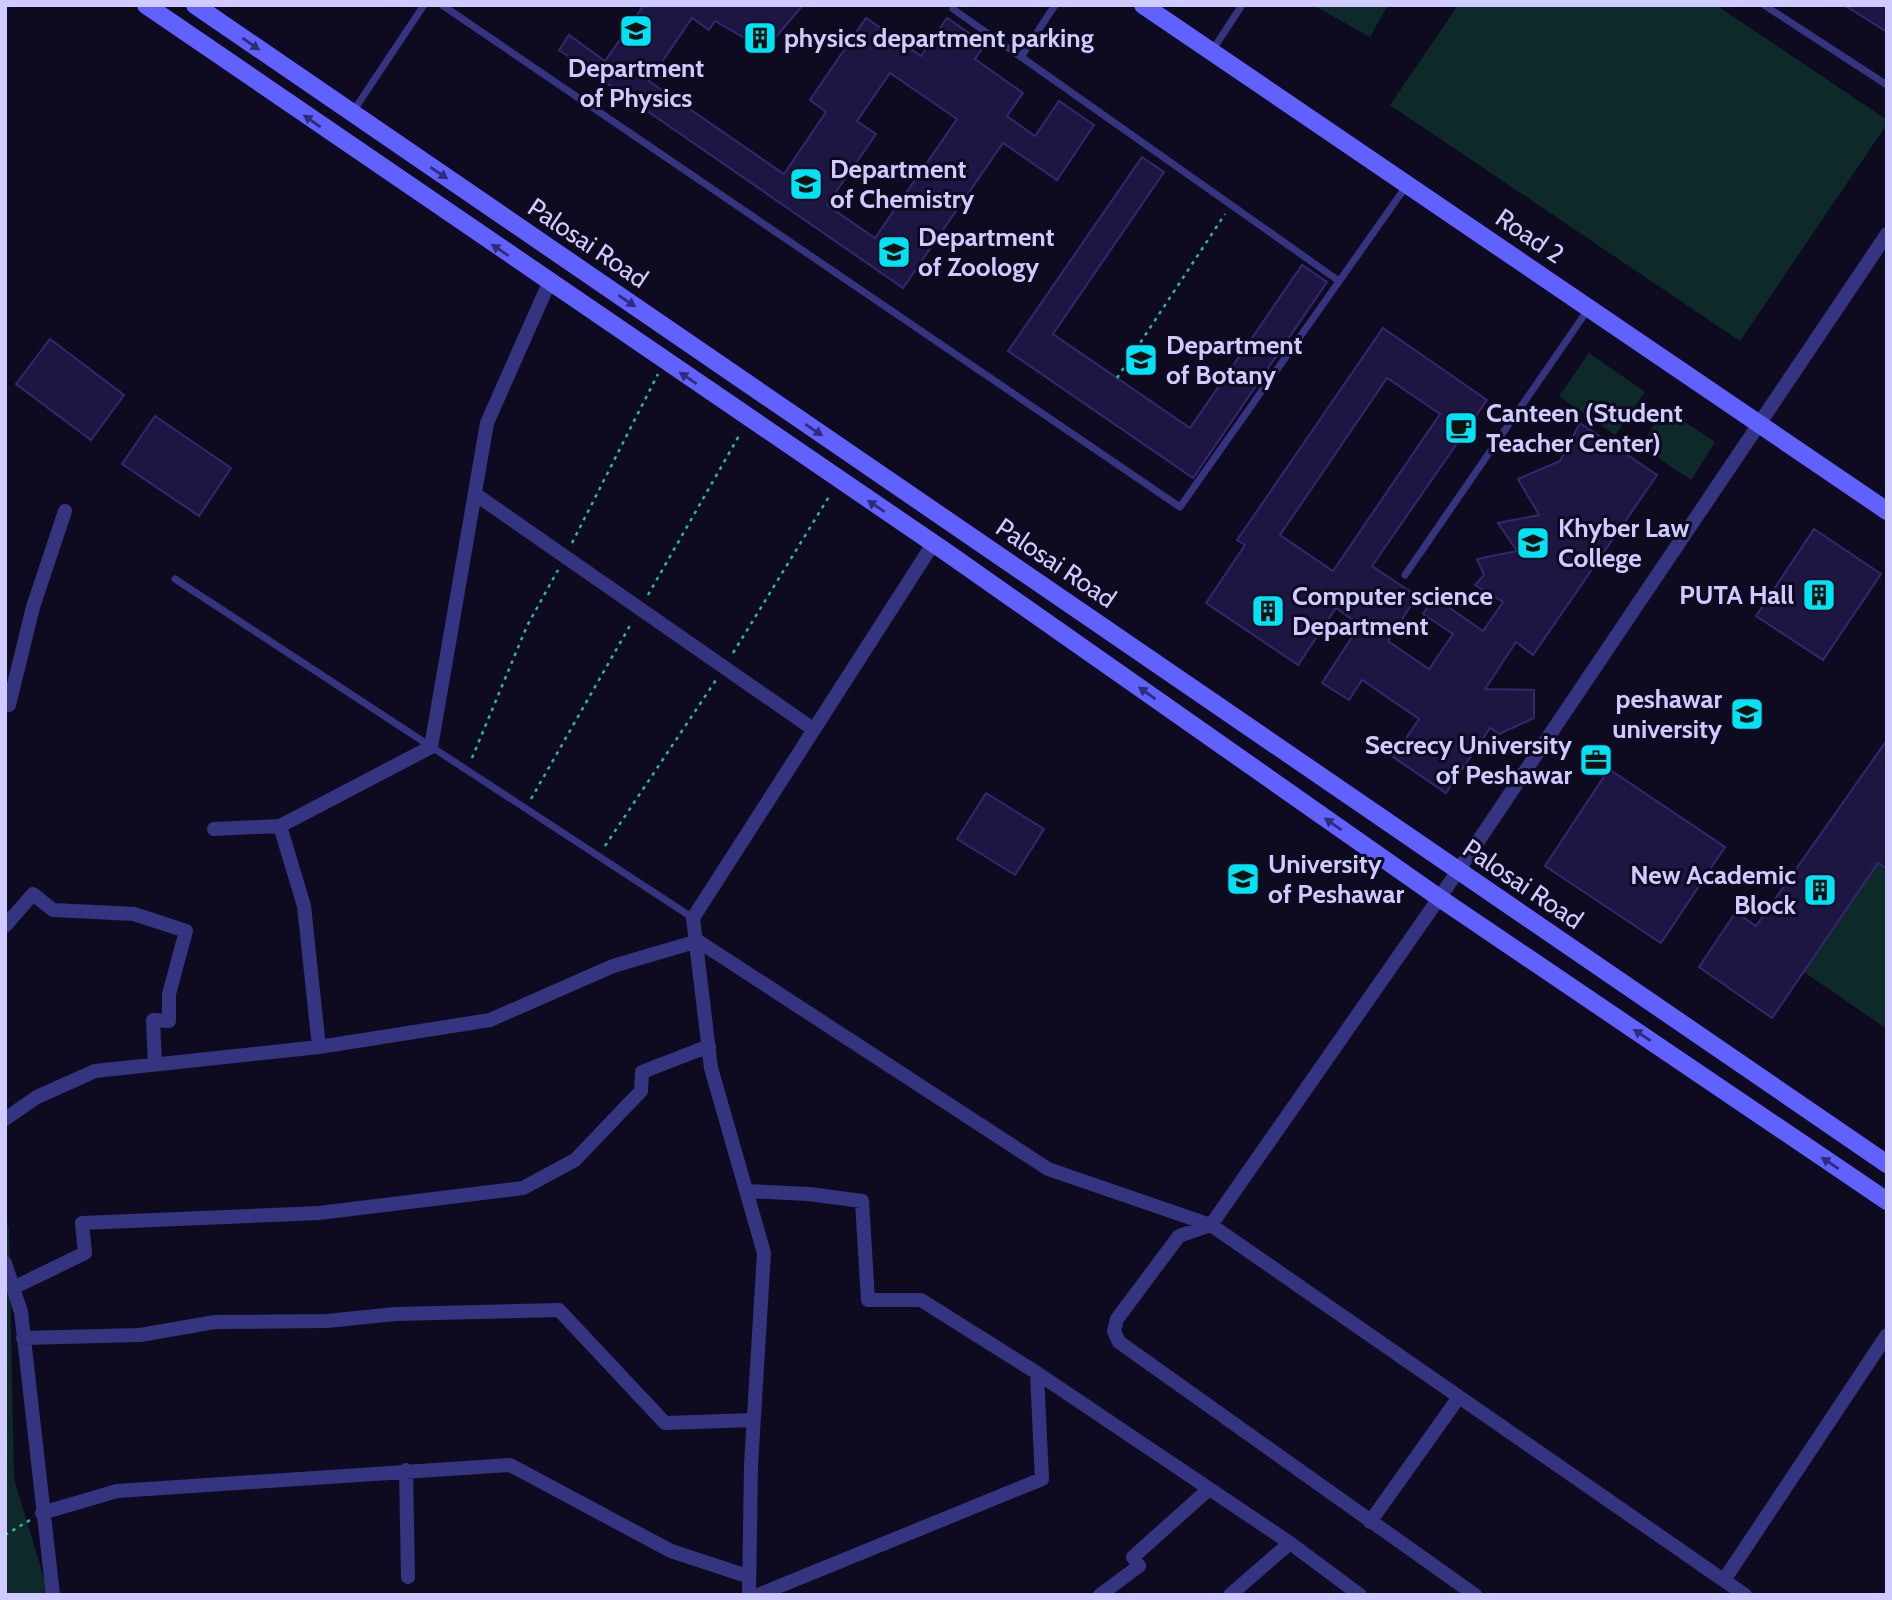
<svg xmlns="http://www.w3.org/2000/svg" width="1892" height="1600" font-family="Cabin,sans-serif">
  <rect width="100%" height="100%" fill="#0e0b20"/>
  <path fill="#0e2a28" d="M1313 5H1388L1370 37Z
    M1458 5H1716L1887 120V124L1740 341 1390 105Z
    M1589 353 1645 392 1615 435 1559 396Z
    M1665 409 1715 442 1691 480 1640 446Z
    M1878 863 1887 869V1029L1804 972Z
    M5 1209 9 1230 14 1479 49 1595H5Z"/>
  <path fill="#1e1642" stroke="#34276f" stroke-width="2" fill-rule="evenodd" d="M644 5H803L765 50 715 21 709 30 692 18 649 81 784 174 826 112 810 100 866 18 921 56 947 18 985 44 975 59 1023 93 1007 116 1035 136 1059 101 1094 125 1057 180 1003 143 903 288 559 50 569 35 605 61ZM890 73 957 119 875 238 827 205 876 134 857 121Z
    M1844 5H1887V32Z
    M1142 157 1164 172 1053 334 1190 428 1302 265 1327 282 1193 478 1008 351Z
    M1383 328 1487 400 1372 566 1417 596 1388 641 1429 669 1453 634 1423 614 1434 597 1483 631 1503 602 1475 585 1484 575 1477 559 1517 551 1498 523 1539 515 1518 479 1560 461 1580 423 1657 475 1533 655 1516 642 1485 689 1534 690V718L1499 734 1490 728 1446 793 1393 757 1419 719 1362 680 1349 700 1322 683 1360 625 1336 608 1298 665 1206 603 1245 545 1237 540ZM1387 378 1440 414 1333 571 1280 535Z
    M50 339 124 395 91 440 16 384Z
    M155 416 231 468 199 516 122 464Z
    M1814 529 1881 574 1823 660 1756 616Z
    M1887 740V869L1878 863 1772 1018 1699 967 1736 912 1756 926Z
    M1609 769 1725 847 1661 943 1545 866Z
    M986 793 1044 829 1015 875 957 839Z"/>
  <g fill="none" stroke-linecap="round" stroke-linejoin="round">
    <path stroke="#27b6aa" stroke-width="2.5" stroke-dasharray="3.5 5" stroke-linecap="butt" d="M1117 378 1225 214
      M572 543 658 374
      M648 595 740 434
      M733 653 830 495
      M472 758 527 626 558 570
      M531 799 632 622
      M605 846 716 680
      M5 1535 30 1520"/>
    <path stroke="#353481" stroke-width="7" d="M442 5 1180 507 1407 185
      M1764 5 1887 85
      M953 9 1339 281
      M1212 51 1242 5
      M1021 57 1055 5
      M352 113 424 5
      M1405 575 1589 308
      M175 579 693 918"/>
    <path stroke="#353481" stroke-width="14" d="M475 494 813 729
      M5 704 9 705 33 607 65 511
      M280 826 304 906 319 1047
      M214 829 280 826 431 747 487 423 549 283
      M5 926 33 894 53 910 134 914 186 931 169 994V1021L153 1020 155 1064
      M5 1119 37 1097 95 1071 319 1047 490 1020 613 966 698 941 1048 1169 1211 1225 1745 1595
      M747 1191 809 1194 862 1201 868 1300H921L1037 1373 1042 1479 758 1595
      M5 1263 21 1312 53 1595
      M13 1288 85 1253 82 1223 319 1213 523 1188 575 1160 641 1091 642 1072 709 1046
      M23 1338 140 1335 215 1322 327 1321 395 1314 559 1310 665 1423 753 1420
      M1037 1373 1290 1543 1360 1595
      M406 1470 408 1577
      M42 1513 117 1491 510 1465 671 1551 747 1576
      M1370 1522 1459 1397
      M1724 1580 1887 1335
      M749 1595 751 1465 764 1253 711 1068 693 918 933 544
      M1100 1595 1139 1566 1133 1557 1209 1489
      M1230 1595 1290 1543
      M1475 1595 1119 1342 1114 1331 1117 1319 1179 1236 1211 1225 1458 871 1887 234"/>
    <path stroke="#6161ff" stroke-width="18" d="M146 5 949 554 1438 897 1887 1201
      M195 5 1887 1164
      M1143 5 1887 511"/>
  </g>
  <defs><path id="oneway-solid" d="M-6-.8H1V-3.2L6.5 0L1 3.2V.8H-6Z" transform="scale(1.75)"/></defs>
  <g fill="#2f2d79">
    <use href="#oneway-solid" transform="translate(251 44) rotate(35)"/>
    <use href="#oneway-solid" transform="translate(312 121) rotate(-145)"/>
    <use href="#oneway-solid" transform="translate(439 173) rotate(34)"/>
    <use href="#oneway-solid" transform="translate(500 250) rotate(-146)"/>
    <use href="#oneway-solid" transform="translate(627 301) rotate(34)"/>
    <use href="#oneway-solid" transform="translate(688 378) rotate(-146)"/>
    <use href="#oneway-solid" transform="translate(814 430) rotate(34)"/>
    <use href="#oneway-solid" transform="translate(876 506) rotate(-146)"/>
    <use href="#oneway-solid" transform="translate(1147 693) rotate(-145)"/>
    <use href="#oneway-solid" transform="translate(1333 824) rotate(-145)"/>
    <use href="#oneway-solid" transform="translate(1642 1035) rotate(-146)"/>
    <use href="#oneway-solid" transform="translate(1830 1163) rotate(-146)"/>
  </g>
  <defs>
    <symbol id="university-square" viewBox="-11 -11 22 22"><rect x="-9" y="-9" width="18" height="18" rx="4" fill="#00e3f5" stroke="#0e0b20"/><path d="M0-5L7-2L0 1L-7-2ZM-4 1L0 2.5L4 1V4Q0 6-4 4Z" fill="#111"/></symbol>
    <symbol id="building-square" viewBox="-11 -11 22 22"><rect x="-9" y="-9" width="18" height="18" rx="4" fill="#00e3f5" stroke="#0e0b20"/><path d="M-4-6H4V6H1V3H-1V6H-4ZM-2.5-4.3h1.7v1.8h-1.7ZM.8-4.3h1.7v1.8H.8ZM-2.5-1h1.7V.8h-1.7ZM.8-1h1.7V.8H.8Z" fill="#111"/></symbol>
    <symbol id="cafe-square" viewBox="-11 -11 22 22"><rect x="-9" y="-9" width="18" height="18" rx="4" fill="#00e3f5" stroke="#0e0b20"/><path d="M-5.5-4.5H6V0H3Q3 3.5 0 3.5H-2.5Q-5.5 3.5-5.5 0ZM3-3.2v2h1.7v-2ZM-6 4.5H4V6H-6Z" fill="#111"/></symbol>
    <symbol id="office-square" viewBox="-11 -11 22 22"><rect x="-9" y="-9" width="18" height="18" rx="4" fill="#00e3f5" stroke="#0e0b20"/><path d="M-6-3h4V-5.5h4V-3h4V5H-6ZM-1-4.5V-3h2v-1.5ZM-6 0V1H6V0Z" fill="#111"/></symbol>
  </defs>
  <g fill-rule="evenodd">
    <use href="#university-square" x="617" y="12" width="38" height="38"/>
    <use href="#building-square" x="741" y="19" width="38" height="38"/>
    <use href="#university-square" x="787" y="165" width="38" height="38"/>
    <use href="#university-square" x="875" y="233" width="38" height="38"/>
    <use href="#university-square" x="1122" y="341" width="38" height="38"/>
    <use href="#cafe-square" x="1442" y="409" width="38" height="38"/>
    <use href="#university-square" x="1514" y="524" width="38" height="38"/>
    <use href="#building-square" x="1800" y="576" width="38" height="38"/>
    <use href="#building-square" x="1249" y="592" width="38" height="38"/>
    <use href="#university-square" x="1728" y="695" width="38" height="38"/>
    <use href="#office-square" x="1577" y="741" width="38" height="38"/>
    <use href="#university-square" x="1224" y="860" width="38" height="38"/>
    <use href="#building-square" x="1801" y="871" width="38" height="38"/>
  </g>
  <g text-anchor="middle" stroke-width="6" stroke-linejoin="round" paint-order="stroke">
    <g font-size="26" font-weight="bold" fill="#cfcaff" stroke="#0e0b20" text-anchor="start">
      <text x="784" y="47">physics department parking</text>
      <text x="636" y="77" text-anchor="middle">Department<tspan x="636" dy="30">of Physics</tspan></text>
      <text x="830" y="178">Department<tspan x="830" dy="30">of Chemistry</tspan></text>
      <text x="918" y="246">Department<tspan x="918" dy="30">of Zoology</tspan></text>
      <text x="1166" y="354">Department<tspan x="1166" dy="30">of Botany</tspan></text>
      <text x="1486" y="422">Canteen (Student<tspan x="1486" dy="30">Teacher Center)</tspan></text>
      <text x="1558" y="537">Khyber Law<tspan x="1558" dy="30">College</tspan></text>
      <text x="1794" y="604" text-anchor="end">PUTA Hall</text>
      <text x="1292" y="605">Computer science<tspan x="1292" dy="30">Department</tspan></text>
      <text x="1722" y="708" text-anchor="end">peshawar<tspan x="1722" dy="30">university</tspan></text>
      <text x="1572" y="754" text-anchor="end">Secrecy University<tspan x="1572" dy="30">of Peshawar</tspan></text>
      <text x="1268" y="873">University<tspan x="1268" dy="30">of Peshawar</tspan></text>
      <text x="1796" y="884" text-anchor="end">New Academic<tspan x="1796" dy="30">Block</tspan></text>
    </g>
    <g font-size="26" fill="#cfcaff" stroke="#0e0b20">
      <text transform="translate(1530 236) rotate(34)" y="9">Road 2</text>
      <text transform="translate(588 243) rotate(34)" y="9">Palosai Road</text>
      <text transform="translate(1056 563) rotate(34)" y="9">Palosai Road</text>
      <text transform="translate(1523 884) rotate(34)" y="9">Palosai Road</text>
    </g>
  </g>
  <rect width="1892" height="1600" fill="none" stroke="#cfcaff" stroke-width="14"/>
</svg>
